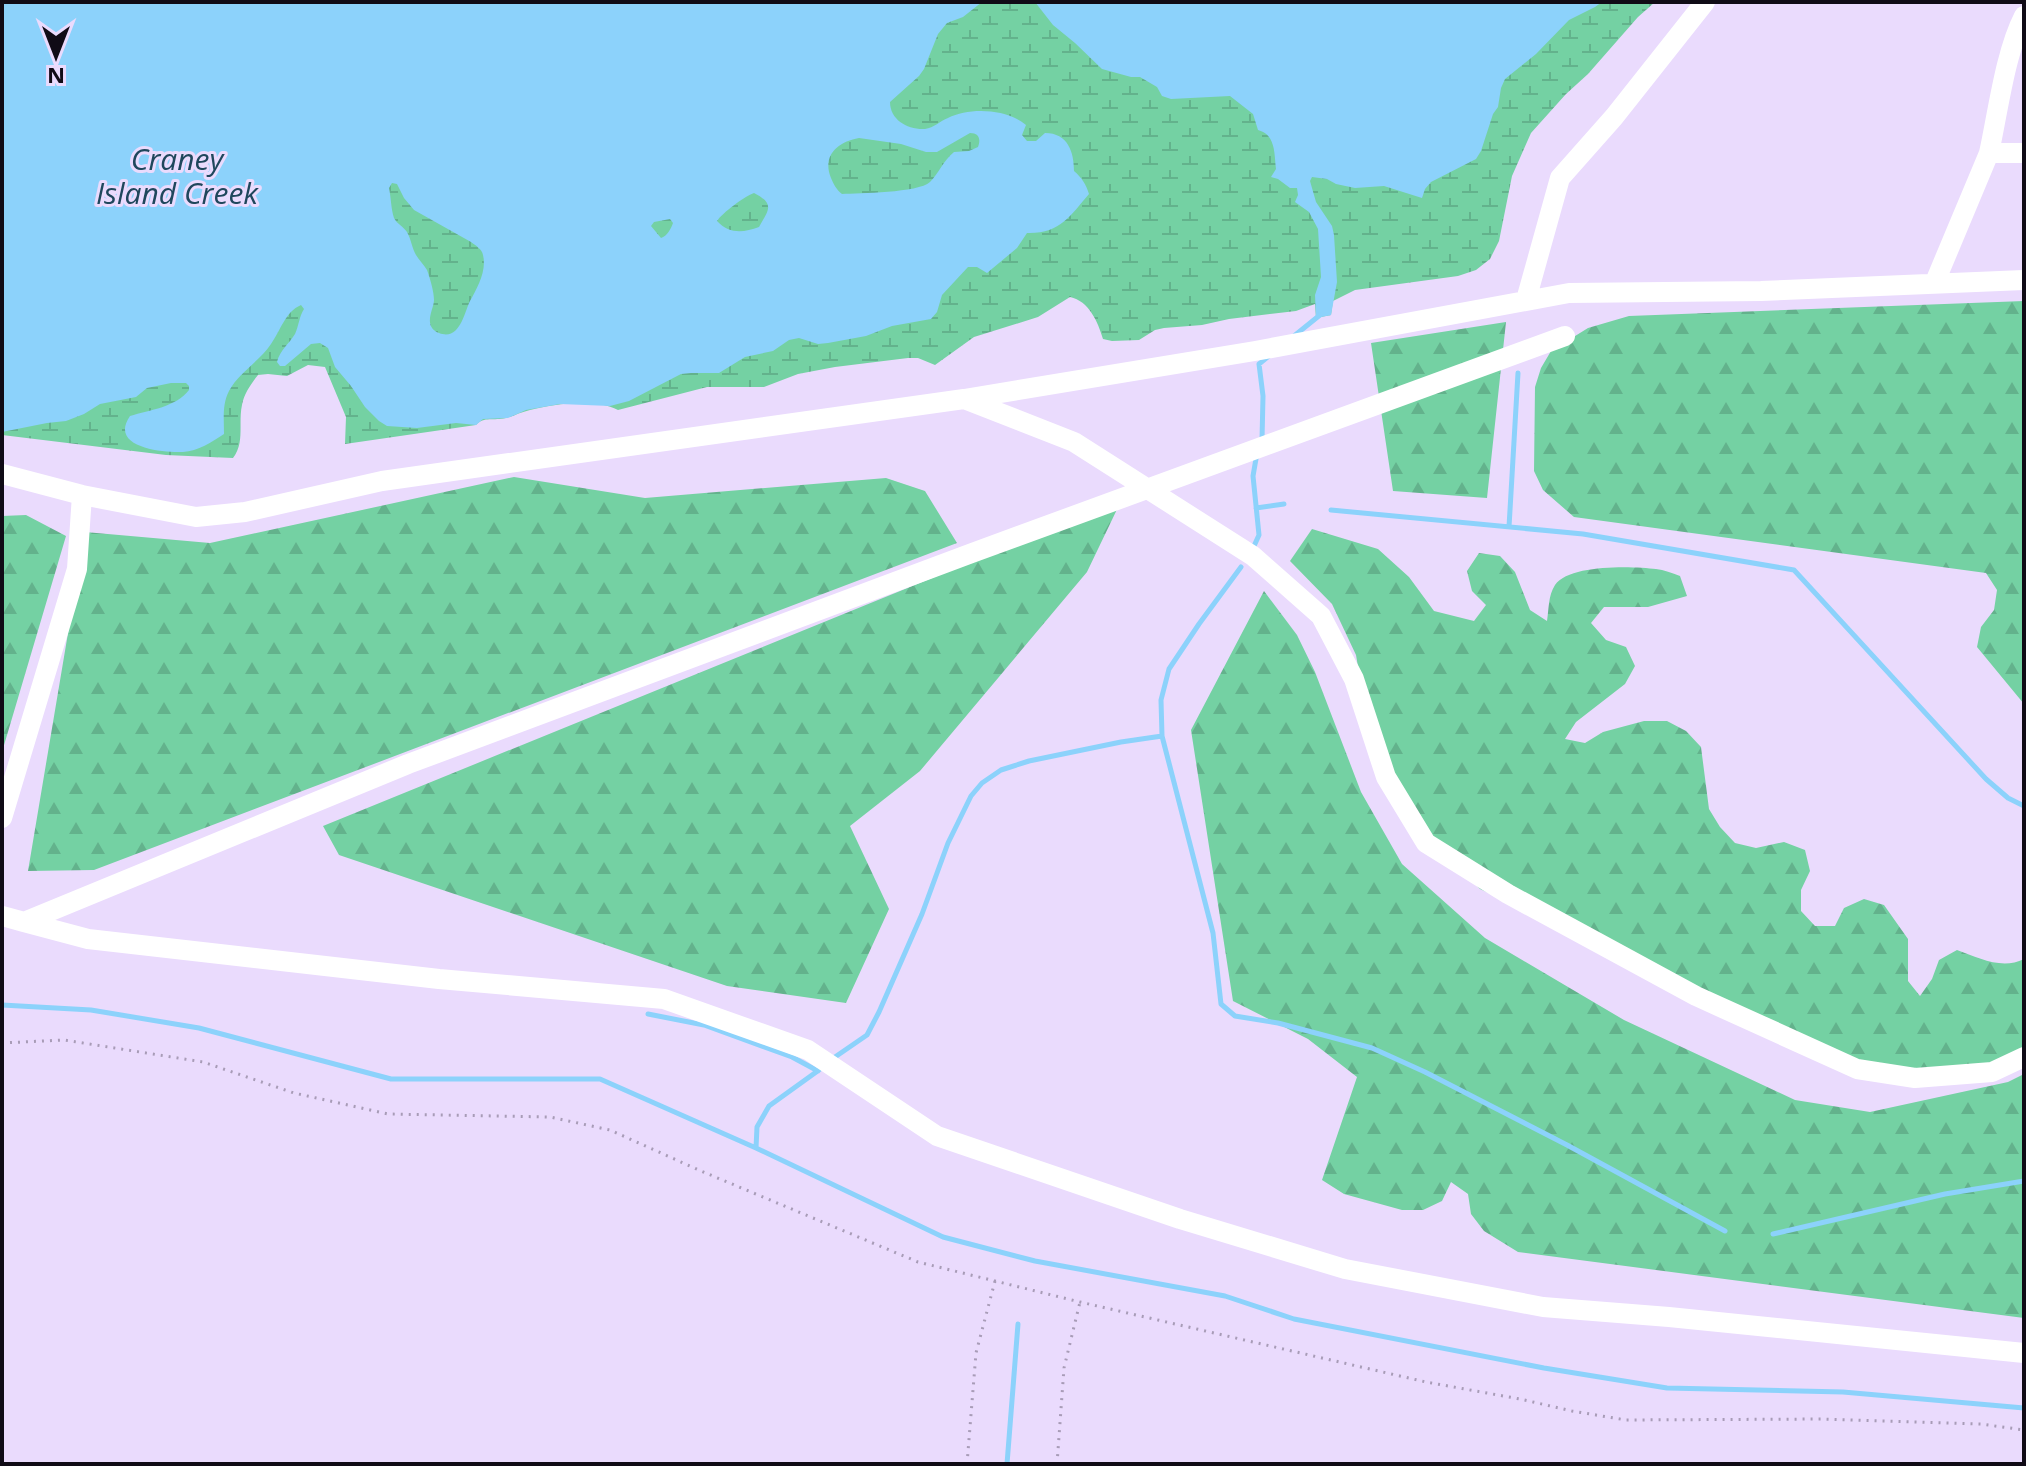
<svg xmlns="http://www.w3.org/2000/svg" width="2026" height="1466" font-family="'Open Sans',sans-serif">
  <defs>
    <pattern id="forest-firs" width="22" height="20" patternUnits="userSpaceOnUse" patternTransform="scale(2)"><rect width="22" height="20" fill="#74d1a3"/><path d="M5 1l3.5 6h-7zM16 11l3.5 6h-7z" fill="#63b28c"/></pattern>
    <pattern id="wetland-marsh" width="20" height="14" patternUnits="userSpaceOnUse" patternTransform="scale(2)"><rect width="20" height="14" fill="#74d1a3"/><path d="M1 5h8M5 5V1M11 12h8M15 12V8" fill="none" stroke="#63b28c"/></pattern>
  </defs>
  <rect width="100%" height="100%" fill="#eadbfd"/>
  <path fill="url(#forest-firs)" d="M2024 301V704L1977 647 1981 627 1994 610 1997 590 1986 573 1574 517 1543 490 1534 471 1535 387 1541 368 1551 351 1588 328 1629 316Z
    M1506 322 1487 498 1393 491 1371 343Z
    M514 477 645 498 886 478 925 491 957 543 94 870 28 871 85 532 210 543Z
    M1121 501 1087 572 920 771 850 826 889 909 846 1003 727 986 339 855 323 826Z
    M26 515 66 536 2 752V516Z
    M1312 529 1378 549 1409 577 1434 611 1474 621 1486 605 1472 591 1467 571 1479 553 1500 556 1515 572 1530 610 1547 621C1549 609 1548 596 1555 585 1569 564 1633 566 1656 569 1664 570 1672 573 1680 576L1687 596 1648 607H1604L1591 623 1606 640 1626 647 1635 666 1625 684 1576 722 1565 739 1585 743 1603 732 1644 721H1667L1686 731 1701 747 1709 809 1720 827 1735 843 1756 848 1784 842 1805 850 1810 871 1801 890V911L1815 926H1835L1844 908 1864 899 1884 905 1908 939V981L1920 996 1932 979 1939 960 1957 950C1979 958 2002 970 2024 959V1053L1989 1069 1928 1075 1854 1062 1787 1033 1480 889 1431 839 1397 791 1366 714 1356 655 1332 604 1290 561Z
    M1264 591 1297 635 1315 672 1361 792 1402 864 1485 938 1624 1020 1795 1100 1870 1112 2008 1082 2024 1074V1318L1518 1252 1484 1231 1471 1214 1468 1194 1451 1182 1442 1201 1423 1210H1402L1344 1194 1322 1180 1357 1077 1308 1039 1233 1001 1191 730Z"/>
  <path fill="url(#wetland-marsh)" d="M2 2H1655L1638 17 1588 74 1566 94 1531 133 1512 176 1499 241 1490 259 1476 270 1458 276 1355 290 1333 301 1331 315 1316 318 1315 304 1296 311 1229 319 1202 325 1164 328 1155 330 1139 340 1112 341 1103 339C1098 322 1089 301 1070 297L1038 317 974 337 935 365 918 358H908L835 367 798 374 764 387H707L618 410C595 398 554 404 530 410 521 412 514 416 506 418 494 421 484 416 476 425L345 444 346 417 325 367 308 365 287 376 268 374 258 375C251 384 244 394 242 405 238 423 245 443 233 458L166 455 2 435Z"/>
  <path fill="#8cd2fb" fill-rule="evenodd" d="M2 2H982L963 17 947 23 938 34 924 69 919 76 890 102C890 120 908 130 925 129 934 128 940 121 948 118 970 107 1007 109 1026 125L1022 135 1027 141H1036L1045 133C1068 133 1074 152 1074 171 1082 178 1086 184 1089 194 1070 216 1060 234 1027 233L1017 248 987 273 977 267H968L942 295 937 312 931 319 892 326 866 336 828 343 818 344 799 338 789 340 773 351 745 357 719 373H691L681 374 629 401 610 406 560 404 526 410 508 418 483 419 476 425 456 423 417 428 387 426 379 421 365 407 351 386 335 367 328 348 320 343 311 344 285 366H280L277 362C280 350 289 344 295 334 299 325 299 317 304 309L301 305C285 312 281 330 271 344 260 361 239 372 229 391 222 404 224 420 224 434 212 442 198 451 183 452 164 453 108 448 130 416 150 410 176 407 189 390V386L186 383H171L147 388 136 397 100 404 84 414 66 421 47 423 2 432ZM970 133C979 133 981 139 978 147L969 151 954 152C943 161 939 173 930 182 918 193 859 193 842 194 836 189 834 185 831 178 822 156 837 142 859 138L901 144 926 152H937ZM392 183 397 184 404 198 414 210 471 242C475 245 482 249 483 255 487 271 477 288 470 301 464 313 460 341 439 333 422 326 434 309 434 300 434 292 430 278 427 270 424 265 419 260 416 255 412 248 411 239 407 232 403 226 397 224 394 218 391 209 391 197 389 188ZM754 193C775 204 769 209 759 227 743 233 729 234 717 221 722 213 745 196 754 193ZM670 219 673 223C671 229 667 236 661 238L651 226 654 222Z
    M1035 2H1602L1595 7 1569 20 1536 54 1505 79 1501 88 1498 107 1493 114 1481 151 1476 159 1431 182 1425 189 1422 198 1384 186 1355 188 1336 184 1327 179 1312 177 1310 181 1316 202 1332 226 1334 235 1337 282 1331 315 1316 318 1315 295 1321 277 1318 229 1309 212 1295 202 1298 195 1297 188H1290L1278 179 1271 177 1276 169C1274 153 1276 135 1258 130L1253 114 1230 96 1171 99 1162 96 1157 87 1140 77H1131L1102 69 1075 43 1053 25Z"/>
  <g fill="none" stroke-linecap="round" stroke-linejoin="round">
    <path stroke="#8cd2fb" stroke-width="5" d="M1294 336 1320 315
      M1262 440 1263 396 1259 364 1270 355
      M1256 508 1284 504
      M1331 510 1583 534 1794 570 1986 779 2008 798 2024 806
      M1509 527 1518 373
      M1254 546 1259 535 1253 476 1257 453
      M1241 567 1199 624 1169 669 1161 700 1162 736 1213 933 1221 1004 1235 1016 1278 1023 1372 1048 1425 1072 1567 1145 1725 1231
      M2 1005 91 1010 199 1028 391 1079H600L756 1148 943 1237 1035 1261 1225 1296 1294 1319 1544 1368 1667 1388 1843 1392 2024 1408
      M648 1014 704 1025 792 1057 818 1071
      M835 1057 867 1035 879 1012 922 914 948 843 971 796 982 783 1001 770 1029 761 1121 742 1162 736
      M756 1148 757 1127 769 1106 819 1070
      M1773 1234 1945 1194 2024 1181
      M1007 1464 1018 1324"/>
    <path stroke="#a89cb7" stroke-width="3" stroke-dasharray="2 6" stroke-linecap="butt" d="M2 1043 64 1040 203 1062 294 1093 388 1114 550 1117 610 1130 701 1171 918 1262 1080 1302 1426 1382 1520 1399 1572 1411 1626 1420 1822 1419 1981 1424 2024 1430
      M967 1464 976 1353 995 1281
      M1057 1464 1064 1368 1080 1302"/>
    <path stroke="#fff" stroke-width="20" d="M1989 153C1998 112 2005 53 2024 16
      M1935 282 1989 153H2024
      M1526 300 1560 178 1614 117 1705 2
      M964 399 1255 351 1569 293 1761 291 2024 280
      M2 474 82 495 196 517 245 512 382 481 964 399 1074 442 1253 556 1321 616 1354 679 1386 777 1426 843 1508 894 1696 996 1857 1069 1915 1078 1992 1072 2024 1057
      M2 818 77 569 82 495
      M2 916 24 922 408 764 972 553 1565 336
      M24 922 88 939 439 979 664 999 808 1050 937 1136 1180 1219 1345 1269 1543 1307 1669 1317 2024 1353"/>
  </g>
  <g text-anchor="middle" stroke-width="6" stroke-linejoin="round" paint-order="stroke">
    <g font-size="30" font-style="italic" fill="#1f475c" stroke="#eadbfd">
      <text x="177" y="170">Craney<tspan x="177" dy="34">Island Creek</tspan></text>
    </g>
  </g>
  <rect width="2026" height="1466" fill="none" stroke="#100b16" stroke-width="8"/>
  <g transform="translate(56 56) rotate(180)" stroke="#eadbfd" stroke-width="6" paint-order="stroke">
  <path d="M0-6L14 30L0 20L-14 30Z" fill="#100b16"/>
  <text y="-12" font-size="22" font-weight="bold" text-anchor="middle" fill="#100b16">N</text>
  </g>
</svg>
